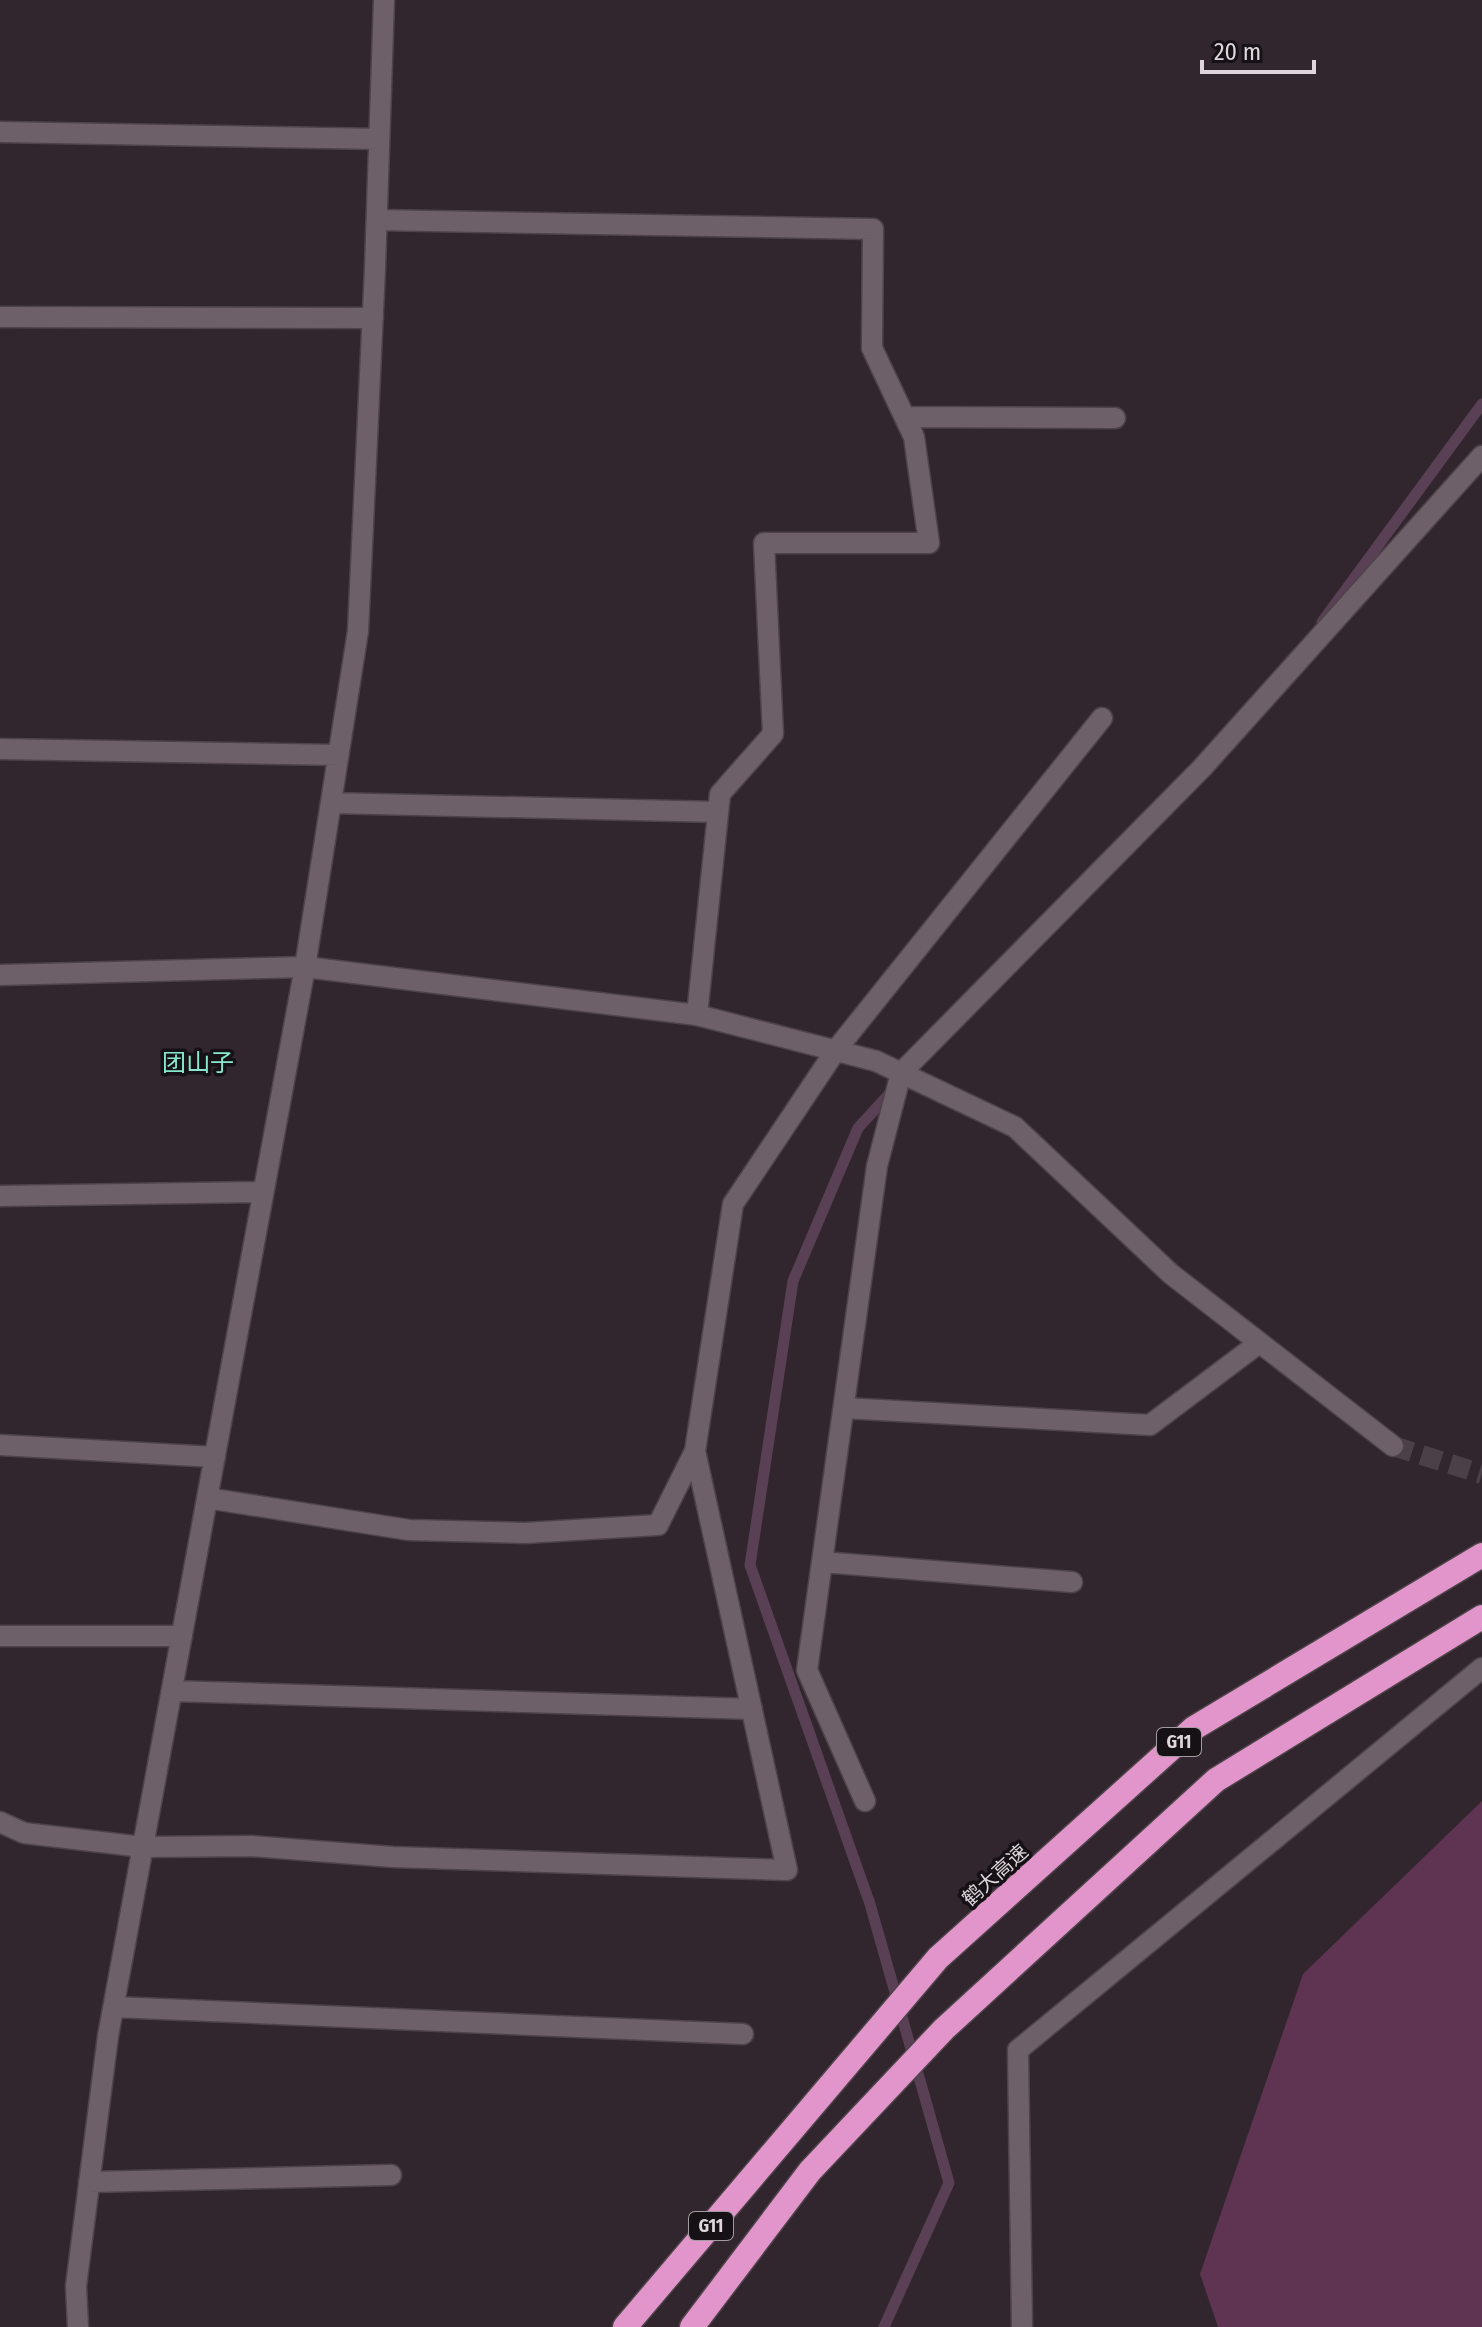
<svg xmlns="http://www.w3.org/2000/svg" width="1482" height="2327" font-family="'Fira Sans Condensed','Noto Sans SC',sans-serif">
  <rect width="100%" height="100%" fill="#32262e"/>
  <path fill="#5f3352" d="M1482 1801V2327H1218L1200 2274 1303 1974Z"/>
  <g fill="none" stroke-linecap="round" stroke-linejoin="round">
    <path stroke="#5a4054" stroke-width="11" d="M1322 622 1482 404
      M884 2327 949 2183 870 1904 750 1565 793 1281 858 1128 892 1091"/>
    <path stroke="#4c4048" stroke-width="20" stroke-dasharray="20 10" stroke-linecap="butt" d="M1393 1446 1482 1474"/>
    <defs>
      <path id="minor" d="M0 132 379 139
        M377 220 873 229 872 348 914 437 929 543H764L773 734 720 794 697 1015
        M0 317 373 318
        M905 417 1115 418
        M0 749 338 755
        M331 803 718 812
        M0 1196 263 1192
        M844 1408 1150 1425 1259 1343
        M0 1445 215 1457
        M207 1498 409 1530 525 1533 658 1525 695 1451 733 1204 836 1050 1102 718
        M822 1562 1072 1582
        M0 1636H182
        M172 1691 752 1709
        M865 1801 807 1670 877 1166 901 1073 1202 768 1482 456
        M0 1822 24 1833 143 1847 251 1846 393 1857 787 1870 695 1451
        M114 2007 743 2034
        M89 2182 391 2175
        M78 2327 76 2286 108 2036 305 967 358 631 375 268 384 0"/>
      <path id="tertiary" d="M0 975 305 967 697 1015 876 1061 1015 1127 1171 1274 1393 1446
        M1022 2327 1018 2050 1482 1668"/>
      <path id="motorway" d="M625 2327 938 1958 1194 1728 1482 1555
        M692 2327 810 2171 944 2029 1216 1780 1482 1617"/>
    </defs>
    <use href="#minor" stroke="#4d4349" stroke-width="23"/>
    <use href="#tertiary" stroke="#4d4349" stroke-width="23"/>
    <use href="#motorway" stroke="#4d4349" stroke-width="27"/>
    <use href="#minor" stroke="#6e6069" stroke-width="20"/>
    <use href="#tertiary" stroke="#6e6069" stroke-width="20"/>
    <use href="#motorway" stroke="#e295ca" stroke-width="24"/>
  </g>
  <g text-anchor="middle" stroke-width="7" stroke-linejoin="round" paint-order="stroke">
    <g fill="#161115" stroke="#a29ba0" stroke-width="2">
      <rect x="1157" y="1728" width="44" height="28" rx="6"/>
      <rect x="689" y="2212" width="44" height="28" rx="6"/>
    </g>
    <g font-size="18" font-weight="bold" fill="#ded6db">
      <text x="1179" y="1748">G11</text>
      <text x="711" y="2232">G11</text>
    </g>
    <g font-size="20" fill="#ded6db" stroke="#161115">
      <text transform="translate(995 1875) rotate(-42)" y="7">鹤大高速</text>
    </g>
    <g font-size="24" fill="#87e8cf" stroke="#161115">
      <text x="198" y="1071">团山子</text>
    </g>
  </g>
  <path d="M1202 60v12h112v-12" fill="none" stroke="#ded6db" stroke-width="4"/>
  <text x="1214" y="60" font-size="24" fill="#ded6db" stroke="#161115" stroke-width="6" paint-order="stroke">20 m</text>
</svg>
